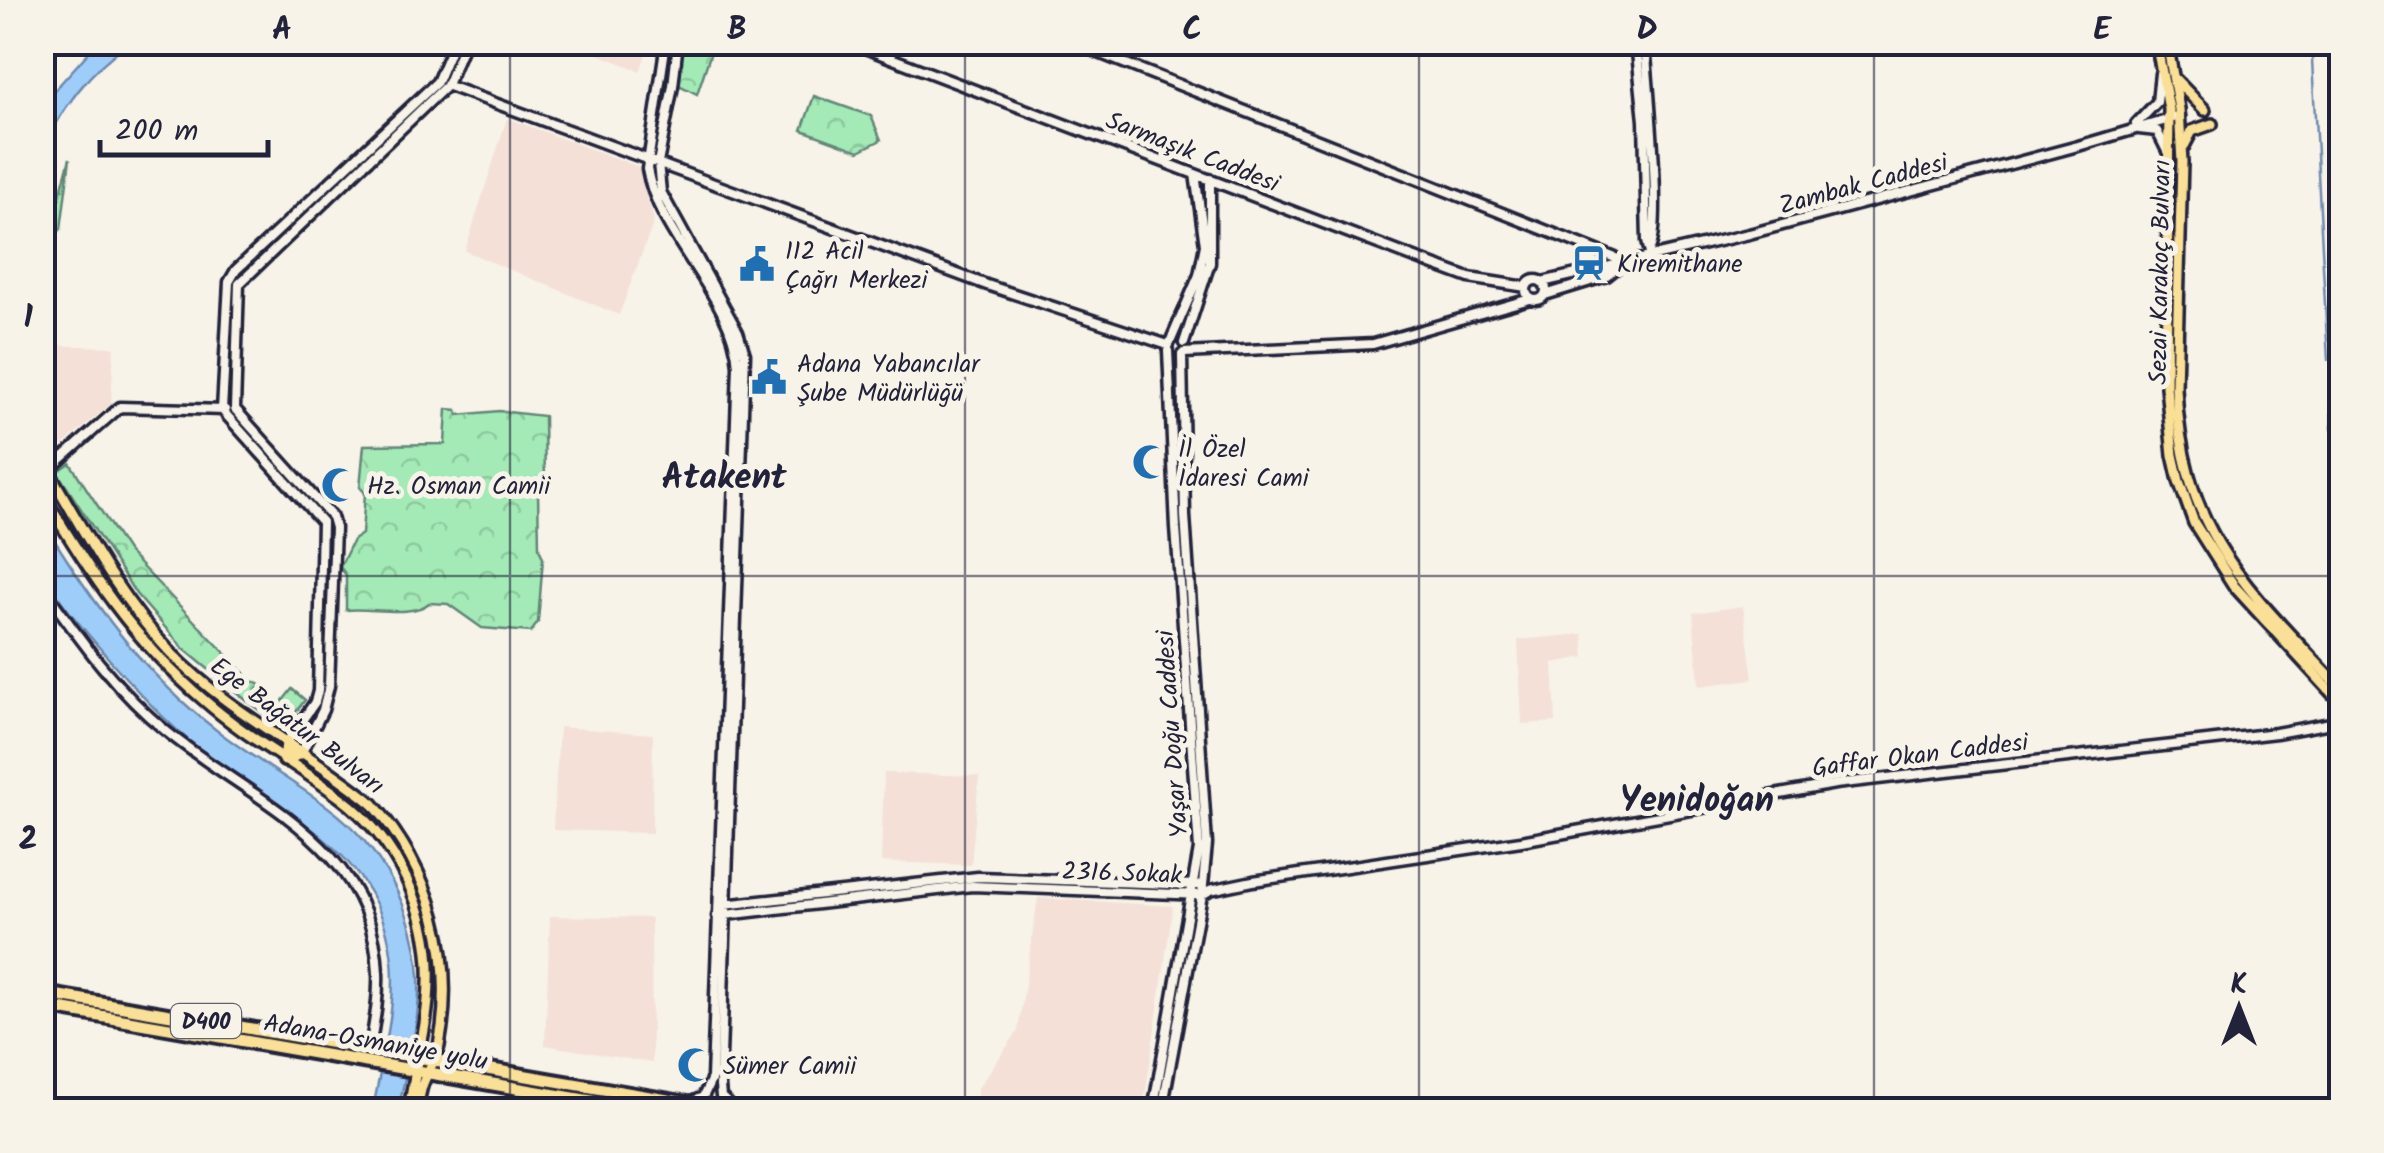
<svg xmlns="http://www.w3.org/2000/svg" width="2384" height="1153" font-family="Kalam,sans-serif">
  <defs>
    <pattern id="forest-crowns" width="20" height="18" patternUnits="userSpaceOnUse" patternTransform="scale(2.5)"><rect width="20" height="18" fill="#a3eab6"/><path d="M2 6a3 3 0 1 1 6 0M12 15a3 3 0 1 1 6 0" fill="none" stroke="#8cc89d"/></pattern>
  </defs>
  <rect width="100%" height="100%" fill="#f7f3e8"/>
  <filter id="ink" filterUnits="userSpaceOnUse"><feTurbulence type="fractalNoise" baseFrequency=".01" numOctaves="2"/><feDisplacementMap in="SourceGraphic" scale="20" xChannelSelector="R" yChannelSelector="G"/><feConvolveMatrix kernelMatrix="1 2 1 2 8 2 1 2 1" color-interpolation-filters="sRGB"/></filter>
  <g filter="url(#ink)">
    <path fill="#f4e0d7" d="M596 43V42L650 43 640 71 593 52Z
      M507 118 639 167 654 221 619 315 465 251Z
      M43 345 114 347 111 404 59 448 43 422Z
      M1743 606 1753 679 1699 686 1693 613Z
      M1583 634 1585 657 1553 663 1556 722 1522 724 1518 640Z
      M559 727 653 734 652 833 553 830Z
      M884 773 979 776 971 865 881 862Z
      M1038 898 1173 906 1143 1110H974L978 1088 1018 1031Z
      M550 916 651 918 652 1063 545 1045Z"/>
    <path fill="#a3eab6" stroke="#628678" stroke-width="2.5" d="M292 689 305 700 284 727 249 702 258 691 278 707Z"/>
    <path fill="url(#forest-crowns)" stroke="#628678" stroke-width="2.5" d="M681 43H714L697 94 677 84Z
      M814 96 871 116 881 140 859 151 802 130Z
      M70 158 61 229 52 239 49 287 43 293V242L52 225Z
      M447 409 457 410 458 415 499 411 544 416 545 485 538 491 539 548 543 558 538 622 531 632 482 628 448 604 429 603C412 618 369 607 346 610V575L340 567 353 540 362 534 365 493 360 487 364 445 445 444Z
      M70 463 127 551 252 681 261 685 247 701 184 649 136 594 57 472Z"/>
    <path fill="#9fcdfa" stroke="#6d89ae" stroke-width="2.5" d="M97 43H129C93 67 56 112 43 155L44 102Z
      M42 520C90 599 142 673 215 729 251 757 291 780 328 807 381 846 415 910 419 976 421 1020 407 1067 398 1110H373C381 1062 397 1010 392 960 380 847 276 811 199 749 162 719 129 683 98 646 84 629 45 587 43 565 41 551 43 535 42 520Z"/>
    <g fill="none" stroke-linecap="round" stroke-linejoin="round">
      <path stroke="#6d89ae" stroke-width="2.5" d="M2311 42 2328 360
        M2331 404 2337 540
        M2340 564 2342 576"/>
      <defs>
        <path id="secondary" d="M666 42 647 169C659 239 734 296 738 366L712 1078 703 1097 689 1103
          M678 42 673 86 658 163 661 192 738 332 745 354 720 1086 721 1097 735 1110
          M849 42 1415 258 1469 278 1526 287
          M1071 42 1628 263
          M1636 42 1644 121 1647 241 1651 258
          M1645 42C1647 77 1663 227 1650 248
          M446 85 987 285 1168 345
          M2136 124 2157 102 2160 73
          M2139 129 2157 131 2167 151
          M1526 290a10 10 0 1 1 20 0a10 10 0 1 1-20 0Z
          M1542 282 1749 234 2078 146 2180 116
          M1545 295 1607 276 1622 264
          M1171 340 1199 275 1205 245 1195 174
          M1184 343 1210 263V179
          M1184 353 1373 344 1530 299
          M42 476 120 407 225 410
          M42 586C80 639 115 690 166 731 251 801 374 843 378 973 379 998 374 1024 370 1048
          M287 742 315 702 318 691 322 522 222 410 229 282 236 270 437 82 454 42
          M302 752 323 710 329 686 335 528 332 517 235 409 239 284 447 85 465 42
          M723 905 978 877 1197 885
          M717 916 972 886 1202 895 1210 890 1253 881 1521 841 1835 784 2276 733 2342 721
          M1153 1110 1199 849 1176 528 1168 351
          M1162 1110 1202 895 1207 844 1185 516 1182 355"/>
        <path id="primary" d="M2156 42 2169 109 2166 387 2173 455 2179 481 2194 523 2234 586 2342 704
          M2167 42 2179 109 2182 162 2176 388C2182 535 2248 589 2342 690
          M2176 80 2205 110
          M2182 150 2192 131 2212 124
          M42 460C82 527 116 595 170 652 229 713 308 750 373 804 432 872 456 957 439 1046 436 1060 429 1068 424 1081 420 1089 419 1101 417 1110
          M42 493C90 573 133 640 205 701 247 738 297 764 341 798 396 839 432 913 429 983 428 1026 415 1068 409 1110"/>
        <path id="highway" d="M287 742 285 760 302 752
          M42 993 726 1110
          M42 1006 643 1110"/>
      </defs>
      <use href="#secondary" stroke="#22223b" stroke-width="15"/>
      <use href="#primary" stroke="#22223b" stroke-width="16"/>
      <use href="#highway" stroke="#22223b" stroke-width="19"/>
      <use href="#secondary" stroke="#f7f3e8" stroke-width="8"/>
      <use href="#primary" stroke="#fadf96" stroke-width="9"/>
      <use href="#highway" stroke="#fadf96" stroke-width="11"/>
    </g>
  </g>
  <path fill="none" stroke="#22223b" stroke-width="2.5" stroke-opacity="0.55" d="M510 42V1110M965 42V1110M1419 42V1110M1874 42V1110M42 576H2342"/>
  <defs>
    <symbol id="station-bare" viewBox="-9 -9 18 18"><path d="M-3-6H3Q5-6 5-4V2Q5 4 3 4L4.5 6H3L1.5 4h-3L-3 6H-4.5L-3 4Q-5 4-5 2V-4Q-5-6-3-6ZM-3.5-4v3h7v-3ZM-3.5 1v1.5H-2V1ZM2 1v1.5H3.5V1Z" fill="#1f6fb2" stroke="#f7f3e8" stroke-width="2.5" paint-order="stroke"/></symbol>
    <symbol id="civic-bare" viewBox="-9 -9 18 18"><path d="M-.6-6.5H3V-4.5H.6V-3L4-1V1h2V6H-6V1h2V-1L-.6-3ZM-1.2 2.5V6h2.4V2.5Z" fill="#1f6fb2" stroke="#f7f3e8" stroke-width="2.5" paint-order="stroke"/></symbol>
    <symbol id="mosque-bare" viewBox="-9 -9 18 18"><path d="M3.5-4.9A6 6 0 1 0 3.5 4.9A5 5 0 1 1 3.5-4.9Z" fill="#1f6fb2" stroke="#f7f3e8" stroke-width="2.5" paint-order="stroke"/></symbol>
  </defs>
  <g fill-rule="evenodd">
    <use href="#station-bare" x="1564" y="238" width="50" height="50"/>
    <use href="#civic-bare" x="732" y="239" width="50" height="50"/>
    <use href="#civic-bare" x="744" y="352" width="50" height="50"/>
    <use href="#mosque-bare" x="1125" y="437" width="50" height="50"/>
    <use href="#mosque-bare" x="314" y="460" width="50" height="50"/>
    <use href="#mosque-bare" x="670" y="1040" width="50" height="50"/>
  </g>
  <g text-anchor="middle" stroke-width="10" stroke-linejoin="round" paint-order="stroke">
    <rect fill="#f7f3e8" stroke="#62616f" stroke-width="2.5" x="171" y="1004" width="70" height="34" rx="8"/>
    <g font-size="22" font-weight="bold" fill="#22223b">
      <text x="206" y="1029">D400</text>
    </g>
    <g font-size="25" fill="#22223b" stroke="#f7f3e8">
      <text transform="translate(1193 151) rotate(21)" y="9">Sarmaşık Caddesi</text>
      <text transform="translate(1863 183) rotate(-15)" y="9">Zambak Caddesi</text>
      <text transform="translate(2159 272) rotate(-89)" y="9">Sezai Karakoç Bulvarı</text>
      <text transform="translate(298 725) rotate(37)" y="9">Ege Bağatur Bulvarı</text>
      <text transform="translate(1171 734) rotate(-94)" y="9">Yaşar Doğu Caddesi</text>
      <text transform="translate(1920 754) rotate(-7)" y="9">Gaffar Okan Caddesi</text>
      <text transform="translate(1122 872) rotate(2)" y="9">2316 Sokak</text>
      <text transform="translate(376 1041) rotate(10)" y="9">Adana-Osmaniye yolu</text>
    </g>
    <g font-size="25" fill="#22223b" stroke="#f7f3e8" text-anchor="start">
      <text x="785" y="259">112 Acil<tspan x="785" dy="29">Çağrı Merkezi</tspan></text>
      <text x="1617" y="272">Kiremithane</text>
      <text x="797" y="372">Adana Yabancılar<tspan x="797" dy="29">Şube Müdürlüğü</tspan></text>
      <text x="1178" y="457">İl Özel<tspan x="1178" dy="29">İdaresi Cami</tspan></text>
      <text x="367" y="494">Hz. Osman Camii</text>
      <text x="723" y="1074">Sümer Camii</text>
    </g>
    <g font-size="35" font-weight="bold" fill="#22223b" stroke="#f7f3e8">
      <text x="724" y="488">Atakent</text>
      <text x="1697" y="811">Yenidoğan</text>
    </g>
  </g>
  <rect width="2384" height="1153" fill="none" stroke="#f7f3e8" stroke-width="110"/>
  <g transform="translate(2239 1008)" stroke="#f7f3e8" stroke-width="8" paint-order="stroke">
  <path d="M0-8L18 38L0 25L-18 38Z" fill="#22223b"/>
  <text y="-15" font-size="28" font-weight="bold" text-anchor="middle" fill="#22223b">K</text>
  </g>
  <path d="M100 140v15h168v-15" fill="none" stroke="#22223b" stroke-width="5"/>
  <text x="115" y="140" font-size="30" fill="#22223b" stroke="#f7f3e8" stroke-width="8" paint-order="stroke">200 m</text>
  <rect x="55" y="55" width="2274" height="1043" fill="none" stroke="#22223b" stroke-width="4"/>
  <g font-size="32" text-anchor="middle" font-weight="bold" fill="#22223b">
    <text x="282" y="39">A</text>
    <text x="737" y="39">B</text>
    <text x="1192" y="39">C</text>
    <text x="1647" y="39">D</text>
    <text x="2102" y="39">E</text>
    <text x="28" y="327">1</text>
    <text x="28" y="849">2</text>
  </g>
</svg>
